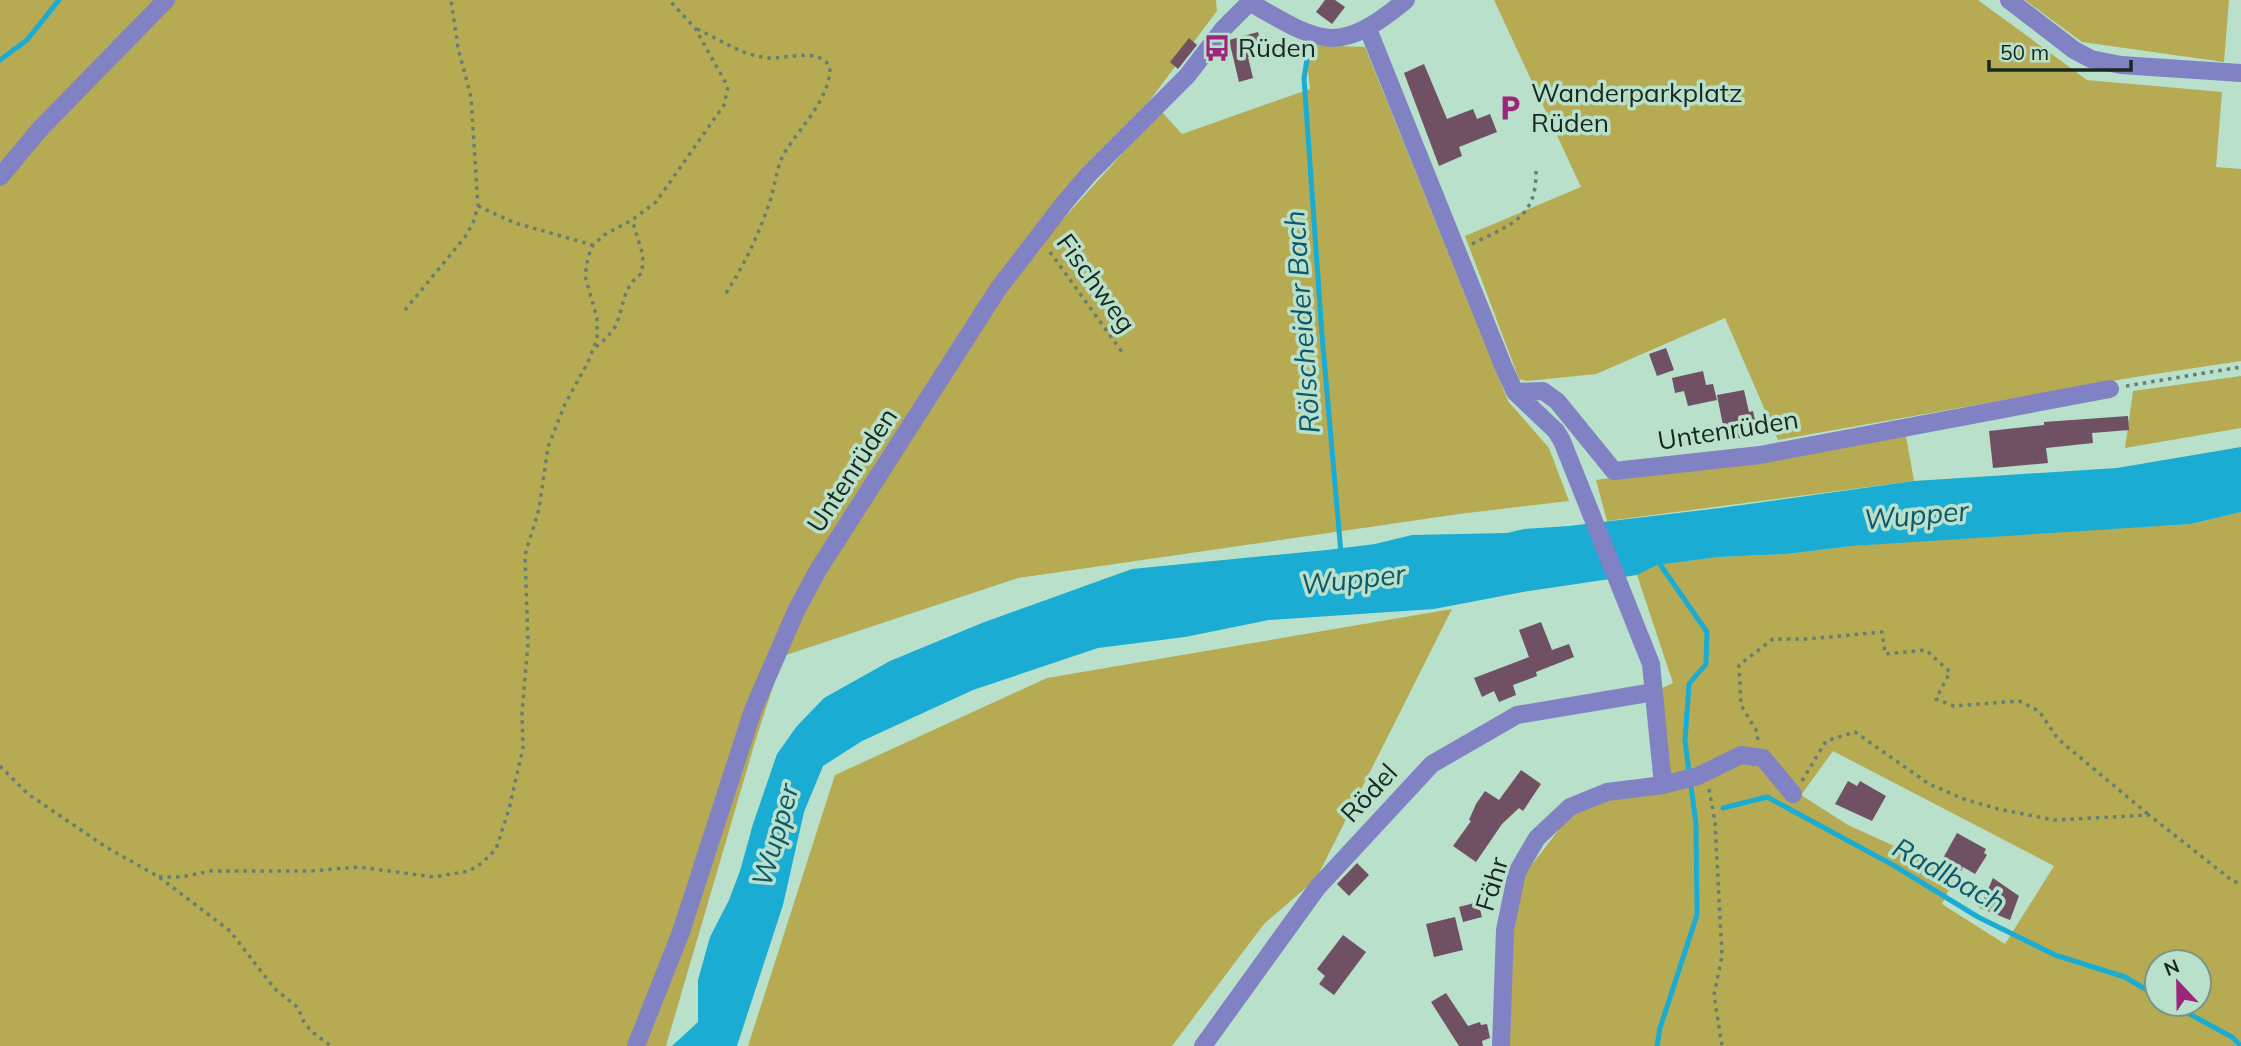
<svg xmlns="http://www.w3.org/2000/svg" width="2241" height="1046" font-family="Mulish,sans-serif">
  <rect width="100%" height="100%" fill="#b8e0cb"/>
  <path fill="#b6ab52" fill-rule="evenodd" d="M0 0H1216L1217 11 1150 100 1024 248 824 575 1004 291 1034 251 1161 111 1182 134 1310 89 1305 45 1365 47 1508 401 1549 448 1569 501 1459 514 1018 578 783 656 755 742 666 1046H0Z
    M1494 0H1978L2087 80 2222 92 2216 167 2241 169V361L2135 377 1778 440 1725 318 1596 374 1527 381 1519 379 1465 236 1581 187Z
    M2025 0H2229L2224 62 2082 42Z
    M2241 376V428L2125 448 2133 391Z
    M1906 436 1914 481 1607 521 1596 480Z
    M2241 512V1046H1508L1512 937 1520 880 1568 818 1601 802 1666 787 1662 688 1673 683 1637 575 1656 565 1719 557 1787 554 1852 546 1978 536 2191 524ZM1833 751 2054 866 2005 944 1942 904 1956 874 1848 825 1801 795ZM2157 962H2199V1004H2157Z
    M1452 609 1316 879 1264 924 1172 1046H748L835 775 1047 678Z"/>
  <path fill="#1aacd2" d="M2241 447V512L2191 524 1852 546 1787 554 1719 557 1657 565 1637 575 1523 592 1434 609 1269 620 1185 637 1098 648 973 690 862 741 823 766 804 812 783 905 737 1046H672L698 1022V980L710 937 729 900 740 871 753 824 777 754 797 726 824 698 890 661 982 623 1132 569 1327 550 1375 544 1412 535 1507 533 1524 529 1569 526 1720 508 1914 481 2117 468Z"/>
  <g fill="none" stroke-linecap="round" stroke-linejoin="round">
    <path stroke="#1aacd2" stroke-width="5" d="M0 60 27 40 59 0
      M1307 60 1304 78 1322 335 1341 553
      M1723 808 1767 797 1893 865 1978 917 2055 955 2125 977 2157 996
      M2171 1004 2232 1037 2241 1046
      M1657 1046 1660 1028 1697 915 1696 824 1685 741 1689 684 1706 664 1707 632 1657 560"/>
  </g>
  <path fill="#705063" d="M1325 0H1335L1345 7 1332 24 1316 12Z
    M1258 32 1263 53 1248 57 1253 78 1239 82 1229 40Z
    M1189 38 1197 45 1178 69 1170 62Z
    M1424 64 1447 119 1473 109 1477 119 1490 114 1497 132 1459 147 1462 156 1439 166 1404 73Z
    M1666 348 1674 370 1657 376 1649 354Z
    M1703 371 1706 385 1713 384 1717 400 1688 406 1684 391 1675 393 1672 378Z
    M1744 390 1749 412 1753 411 1758 434 1726 441 1717 395Z
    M2128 416 2129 430 2092 433 2093 443 2046 448 2048 463 1993 468 1989 431 2044 425V422Z
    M1541 622 1552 650 1569 644 1574 657 1536 672 1537 676 1513 685 1516 695 1499 702 1494 691 1482 697 1474 678 1529 657 1519 630Z
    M1521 770 1541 784 1523 811 1519 808 1502 824 1476 862 1453 846 1471 821 1469 820 1476 804 1485 791 1499 800Z
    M1848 781 1857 786 1860 781 1886 796 1872 821 1835 804Z
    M1957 833 1986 849 1984 853 1987 855 1975 874 1963 867 1961 871 1942 860Z
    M1357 863 1369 875 1349 896 1337 884Z
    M1993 878 2019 896 2010 920 1980 908Z
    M1478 902 1482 917 1463 922 1459 907Z
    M1455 917 1463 950 1434 957 1426 924Z
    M1343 935 1366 952 1334 995 1319 984 1325 976 1317 969Z
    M1446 993 1468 1026 1480 1022 1481 1025 1487 1024 1490 1038 1482 1041 1483 1046H1459L1431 1002Z"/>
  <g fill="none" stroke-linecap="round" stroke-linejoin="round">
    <path stroke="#658071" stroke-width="3.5" stroke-dasharray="3.5 5" stroke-linecap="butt" d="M697 29C721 40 741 55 768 58 787 59 819 47 830 67 830 99 801 126 785 152 776 167 775 187 769 204 758 236 743 268 724 296
      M478 206 515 223 593 245
      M1472 244C1509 225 1537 219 1536 171
      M1050 252 1122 352
      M405 310 465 237 473 223 478 206 471 97 458 48 451 0
      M596 347C603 341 610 335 615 327 625 306 621 288 642 273L643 255 632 220
      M2126 386 2241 367
      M1758 740 1756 730 1741 705 1739 665 1773 639H1808L1882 632 1885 654 1926 650 1950 672 1936 699 1954 706 2019 701 2039 711 2058 739 2149 815
      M0 766 28 794 106 847 159 877 230 931 274 988 298 1008 304 1022 311 1031 331 1046
      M1802 781 1826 741 1855 732 1929 784 1964 799 1998 809 2054 820 2149 815 2234 882H2241
      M1709 789 1715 822 1722 956 1714 995 1722 1046
      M159 877H182L210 871H310L359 867 434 877 469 871 482 863 496 849 509 809 523 748 522 713 528 643 525 555 539 509 548 447 565 404 588 362 597 339V318L585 276 588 257 593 245 604 235 632 220 656 202 724 105 728 87 695 28 669 0"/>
    <path stroke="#8082c3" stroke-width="18" d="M2009 0 2074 50 2091 59 2121 65 2241 73
      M1251 3C1322 44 1338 56 1406 0
      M1368 29 1504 368 1515 392 1556 431 1562 441 1651 664 1663 785
      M0 177 40 129 166 0
      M1515 392 1543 391 1557 401 1614 471 1760 455 2110 389
      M636 1046 681 932 753 710 796 611 818 570 998 289 1065 202 1089 174 1187 76 1224 28 1252 0
      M1203 1046 1317 888 1432 764 1517 715 1654 692
      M1501 1046 1505 930 1517 872 1537 838 1570 807 1607 792 1663 785 1698 776 1741 755 1763 758 1793 794"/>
  </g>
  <defs>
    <symbol id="bus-bare" viewBox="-9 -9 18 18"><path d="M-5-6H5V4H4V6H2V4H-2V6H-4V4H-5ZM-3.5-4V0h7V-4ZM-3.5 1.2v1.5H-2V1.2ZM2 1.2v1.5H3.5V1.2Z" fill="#9e257c" stroke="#b8e0cb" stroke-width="2.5" paint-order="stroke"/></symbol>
    <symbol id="parking-bare" viewBox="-9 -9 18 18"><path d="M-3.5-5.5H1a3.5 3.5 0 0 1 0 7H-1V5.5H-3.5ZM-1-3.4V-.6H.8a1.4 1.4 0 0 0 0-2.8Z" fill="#9e257c" stroke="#b8e0cb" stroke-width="2.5" paint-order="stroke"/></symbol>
  </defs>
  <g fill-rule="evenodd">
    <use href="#bus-bare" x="1198" y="29" width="38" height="38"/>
    <use href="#parking-bare" x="1491" y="89" width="38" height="38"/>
  </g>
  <g text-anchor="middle" stroke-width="7" stroke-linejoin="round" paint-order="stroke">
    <g font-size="26" fill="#18271f" stroke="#b8e0cb" text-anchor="start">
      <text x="1238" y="57">Rüden</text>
      <text x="1531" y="102">Wanderparkplatz<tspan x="1531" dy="30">Rüden</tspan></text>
    </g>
    <g font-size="26" fill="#18271f" stroke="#b8e0cb">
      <text transform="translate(1096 283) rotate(54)" y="9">Fischweg</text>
      <text transform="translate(1728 430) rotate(-9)" y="9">Untenrüden</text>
      <text transform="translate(852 470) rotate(-57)" y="9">Untenrüden</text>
      <text transform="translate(1369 793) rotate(-47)" y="9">Rödel</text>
      <text transform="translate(1492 884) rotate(-73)" y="9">Fähr</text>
    </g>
    <g font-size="28" font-style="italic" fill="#0d576b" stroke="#b8e0cb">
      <text transform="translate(1302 322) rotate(-94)" y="10">Rölscheider Bach</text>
      <text transform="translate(1916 515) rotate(-5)" y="10">Wupper</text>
      <text transform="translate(1353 579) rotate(-6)" y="10">Wupper</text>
      <text transform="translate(775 835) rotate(-74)" y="10">Wupper</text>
      <text transform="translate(1949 875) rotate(29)" y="10">Radlbach</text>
    </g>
  </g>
  <g transform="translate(2178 983) rotate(338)"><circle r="33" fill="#b8e0cb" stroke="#789686" stroke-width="2"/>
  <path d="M0-5L12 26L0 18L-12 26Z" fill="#9e257c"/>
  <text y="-10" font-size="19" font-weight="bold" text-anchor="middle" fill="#18271f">N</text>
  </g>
  <path d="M1989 60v10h142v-10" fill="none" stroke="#18271f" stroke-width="3.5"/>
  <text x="2000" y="60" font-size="21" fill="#18271f" stroke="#b8e0cb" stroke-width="5" paint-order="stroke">50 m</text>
</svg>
